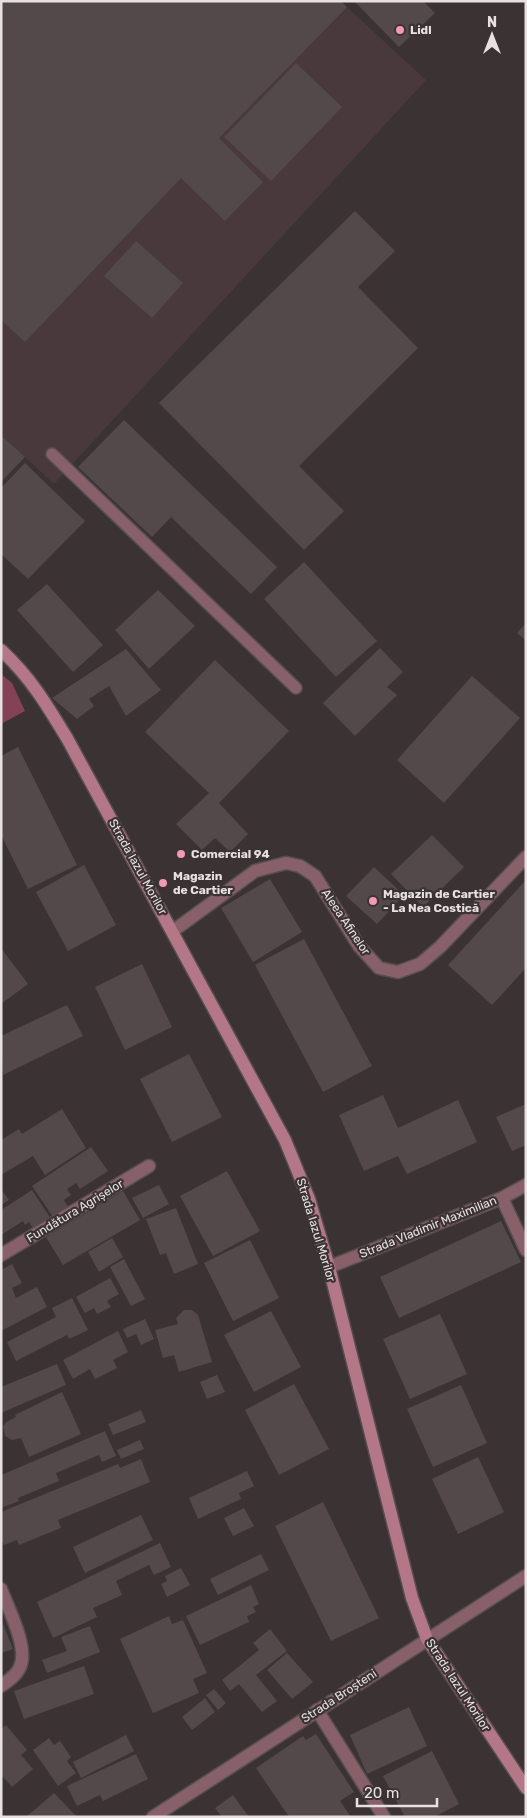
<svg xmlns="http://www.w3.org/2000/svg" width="527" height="1818" font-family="Rubik,sans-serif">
  <rect width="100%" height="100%" fill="#3b3234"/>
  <path fill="#49393d" d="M1 1 347 7 426 80 54 484 1 435Z"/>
  <path fill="#834255" d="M1 674 12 683 25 711 1 724Z"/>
  <path fill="#53494b" d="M1 1H341L347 7 219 138 263 182 225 221 181 178 25 342 1 320Z
    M354 1H423L435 13 399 47Z
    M296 63 342 107 271 181 224 137Z
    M355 211 395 251 358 287 418 348 299 466 344 511 304 550 159 403Z
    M136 241 183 283 152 318 104 276Z
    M124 420 277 567 251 594 171 517 152 537 78 467Z
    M1 435 25 457 1 482Z
    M25 463 85 521 28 579 1 554V488Z
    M304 562 377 641 336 677 264 599Z
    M47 584 103 645 73 672 17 610Z
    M158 590 195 626 149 669 115 630Z
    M526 623V641L517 633Z
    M380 648 403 672 387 687 397 695 355 736 323 703Z
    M126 649 161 690 126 716 109 686 89 699 94 706 77 719 52 698Z
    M215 660 289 731 219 803 248 834 230 852 215 838 202 850 176 824 209 793 145 732Z
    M472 676 520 718 444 803 397 760Z
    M18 747 77 865 28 889 1 835V756Z
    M432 835 464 867 423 907 391 874Z
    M84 865 116 925 68 951 36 892Z
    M374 867 404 895 377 924 346 896Z
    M270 879 302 932 253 962 221 908Z
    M526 880V968L492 1005 448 965Z
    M304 939 372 1066 323 1092 255 965Z
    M1 948 28 984 1 1004Z
    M142 964 172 1027 125 1050 95 987Z
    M67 1005 83 1036 3 1075 1 1036Z
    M189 1054 222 1117 172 1142 140 1079Z
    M383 1095 398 1128 458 1100 477 1142 407 1174 398 1156 364 1171 339 1115Z
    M526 1104V1145L512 1151 496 1117Z
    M62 1109 86 1148 45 1175 33 1156 1 1175V1140L19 1129 22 1134Z
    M91 1147 108 1171 80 1189 76 1183 67 1189 71 1195 64 1200 70 1210 55 1220 32 1186Z
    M227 1171 260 1231 213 1256 180 1196Z
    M159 1185 169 1204 143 1218 132 1198Z
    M1 1189 9 1200 1 1205Z
    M32 1190 53 1222 36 1233 29 1222 25 1225 23 1221 1 1235V1210Z
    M123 1191 140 1220 63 1265 46 1237Z
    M176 1208 198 1264 174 1274 166 1253 160 1255 146 1219Z
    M501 1221 521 1262 399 1318 380 1277Z
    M112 1238 123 1257 99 1272 88 1252Z
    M250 1240 279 1298 233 1321 204 1263Z
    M124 1259 145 1299 131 1306 110 1267Z
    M12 1264 22 1283 12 1288 16 1298 37 1287 47 1307 1 1331V1270Z
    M110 1278 119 1294 107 1301 111 1307 97 1314 94 1308 85 1313 76 1297Z
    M72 1298 88 1330 69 1339 67 1335 16 1361 7 1342 56 1317 52 1308Z
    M184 1310H192L198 1315 212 1362 179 1372 174 1355 163 1358 155 1330 178 1324 176 1318Z
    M271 1311 301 1367 254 1392 224 1335Z
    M440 1314 467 1374 410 1399 383 1339Z
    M145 1319 154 1339 141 1345 136 1334 127 1338 123 1329Z
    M118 1331 128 1352 113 1360 117 1368 95 1379 90 1369 73 1379 63 1360Z
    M57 1364 66 1385 1 1413V1387Z
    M217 1375 225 1392 207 1399 200 1382Z
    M294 1384 329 1449 279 1475 245 1410Z
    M461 1385 487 1443 433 1467 407 1409Z
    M62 1392 81 1434 29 1457 21 1438 12 1440 5 1436 3 1427 6 1422 16 1417 15 1415Z
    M141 1410 146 1422 113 1435 108 1424Z
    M105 1431 116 1456 102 1462 99 1455 56 1473 59 1481 18 1498 19 1501 1 1508V1475Z
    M140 1440 144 1449 121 1459 117 1450Z
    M478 1457 504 1512 458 1534 432 1479Z
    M141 1459 150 1482 58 1520 61 1528 19 1545 17 1540 4 1545 1 1539V1512L118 1464 120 1468Z
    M247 1471 254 1486 239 1493 241 1499 198 1519 189 1498Z
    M323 1502 379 1618 331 1641 275 1526Z
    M244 1508 254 1526 233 1536 224 1518Z
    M141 1515 153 1540 85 1573 73 1547Z
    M160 1543 171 1567 154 1575 149 1565 116 1581 122 1595 93 1608 97 1617 53 1638 37 1602Z
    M261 1554 269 1570 218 1595 210 1579Z
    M181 1568 190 1585 167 1597 161 1584 167 1581 165 1576Z
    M251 1585 259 1604 253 1607 256 1612 247 1616 249 1622 200 1645 186 1616Z
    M169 1616 172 1624 183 1620 207 1673 193 1679 199 1693 153 1713 120 1639Z
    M1 1619 13 1649 1 1653Z
    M90 1626 100 1652 47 1673 42 1660 67 1651 61 1637Z
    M270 1629 287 1651 256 1675 277 1701 262 1712 239 1684 230 1691 222 1680 259 1650 253 1643Z
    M287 1653 313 1682 292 1699 267 1670Z
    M84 1666 94 1694 24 1719 14 1691Z
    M214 1689 226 1703 218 1710 206 1695Z
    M205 1698 215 1712 192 1730 182 1717Z
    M409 1707 427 1746 367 1774 350 1735Z
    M6 1725 27 1750 21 1755 33 1769 12 1787 1 1775V1729Z
    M316 1734 354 1792 340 1801 351 1817H289L256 1768 303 1736 306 1740Z
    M126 1735 134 1751 81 1778 73 1762Z
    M49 1738 54 1745 60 1741 71 1757 67 1761 76 1773 58 1786 33 1750Z
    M432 1751 459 1804 434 1817H405L383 1776Z
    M136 1754 148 1779 103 1801 100 1795 77 1806 67 1786Z
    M54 1793 77 1817H26Z
    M233 1795 249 1817H222L215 1808Z"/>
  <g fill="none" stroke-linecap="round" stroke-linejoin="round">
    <defs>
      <path id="lane" d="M52 454 296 688"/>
      <path id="street" d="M173 931 255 871 286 863 300 866 315 876 359 946 379 968 398 972 420 964 440 947 526 857
        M502 1198 526 1250
        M1 1255 149 1166
        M329 1267 502 1198 526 1185
        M1 1589C8 1608 29 1648 20 1667 17 1675 8 1681 1 1686
        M317 1710 384 1817
        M153 1817 526 1576"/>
      <path id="secondary" d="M1 650C31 678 47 705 68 740L285 1140 309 1199 329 1267 412 1598 427 1639 526 1788"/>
    </defs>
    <use href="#lane" stroke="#574e50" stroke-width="14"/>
    <use href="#street" stroke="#574e50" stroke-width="15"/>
    <use href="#secondary" stroke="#574e50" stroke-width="15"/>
    <use href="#lane" stroke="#87606a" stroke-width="11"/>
    <use href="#street" stroke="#87606a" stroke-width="12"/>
    <use href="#secondary" stroke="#b47787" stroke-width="12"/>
  </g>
  <g fill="#f19ab2" stroke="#3b3234" stroke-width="2">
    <circle cx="400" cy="30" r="5"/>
    <circle cx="181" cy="854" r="5"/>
    <circle cx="163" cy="883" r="5"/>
    <circle cx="373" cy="901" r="5"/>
  </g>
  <g text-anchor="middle" stroke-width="4.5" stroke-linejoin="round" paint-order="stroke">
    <g font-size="12" font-weight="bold" fill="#e7e1e2" stroke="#3b3234" text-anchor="start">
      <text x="410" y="34">Lidl</text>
      <text x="191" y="858">Comercial 94</text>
      <text x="173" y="880">Magazin<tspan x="173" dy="14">de Cartier</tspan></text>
      <text x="383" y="898">Magazin de Cartier<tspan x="383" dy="14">- La Nea Costică</tspan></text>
    </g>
    <g font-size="12" fill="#e7e1e2" stroke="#3b3234">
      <text transform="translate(138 867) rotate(61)" y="4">Strada Iazul Morilor</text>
      <text transform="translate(346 922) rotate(56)" y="4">Aleea Afinelor</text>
      <text transform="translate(75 1211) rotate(-31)" y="4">Fundătura Agrișelor</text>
      <text transform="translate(428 1227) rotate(-22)" y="4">Strada Vladimir Maximilian</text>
      <text transform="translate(316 1230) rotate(73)" y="4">Strada Iazul Morilor</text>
      <text transform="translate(458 1685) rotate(57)" y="4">Strada Iazul Morilor</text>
      <text transform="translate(339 1696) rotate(-33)" y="4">Strada Broșteni</text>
    </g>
  </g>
  <rect width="527" height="1818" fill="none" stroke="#e7e1e2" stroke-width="5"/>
  <g transform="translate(492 35)" stroke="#3b3234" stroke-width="4" paint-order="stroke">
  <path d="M0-4L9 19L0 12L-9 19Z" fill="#e7e1e2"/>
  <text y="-8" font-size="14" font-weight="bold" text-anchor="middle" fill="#e7e1e2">N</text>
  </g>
  <path d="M357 1798v8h80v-8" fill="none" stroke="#e7e1e2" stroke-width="2.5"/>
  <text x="364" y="1798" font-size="15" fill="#e7e1e2" stroke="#3b3234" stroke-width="4" paint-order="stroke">20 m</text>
</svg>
